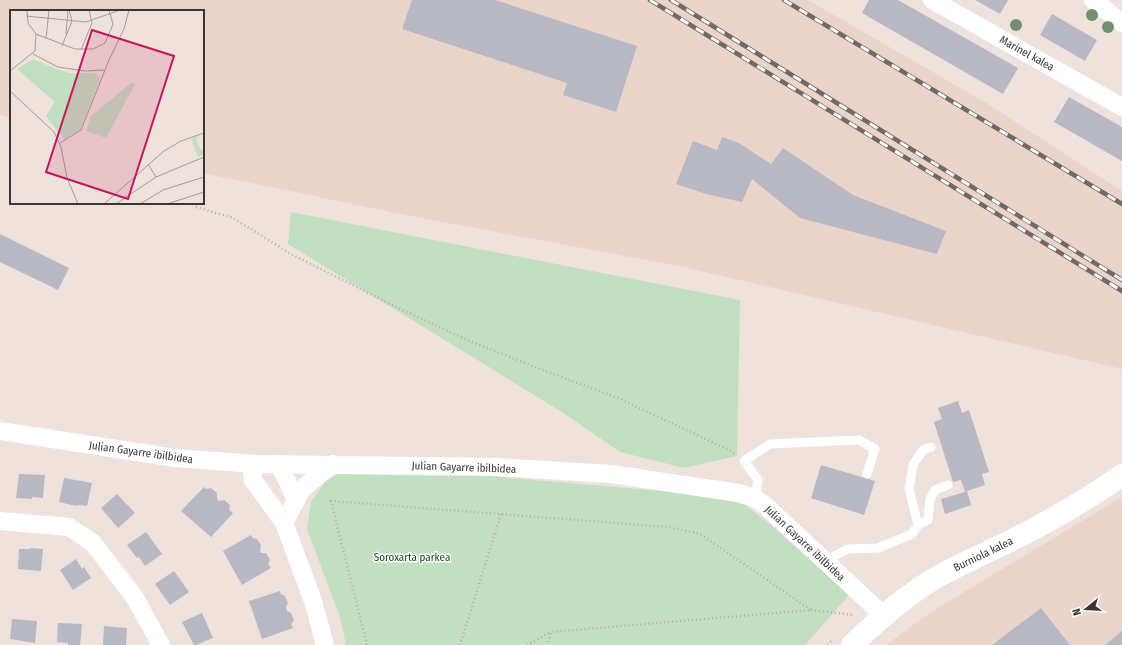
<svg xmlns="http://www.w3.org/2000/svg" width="1122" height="645" font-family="'Fira Sans Condensed',sans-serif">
  <rect width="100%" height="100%" fill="#efe1db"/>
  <path fill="#ebd5cb" d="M0 0H808L988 104 1122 191V369L679 266 400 214 203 173V11H11V118L0 115Z
    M1122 497V645H886L931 612Z"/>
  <path fill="#c3dfc2" d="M291 212 740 300 737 456 684 468 620 452 562 412 288 244Z
    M350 469 420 470 708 495 744 504 772 526 849 595 805 645H346L340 617 307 529 311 502 326 480Z"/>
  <path fill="#b9b8c5" d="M412 0H495L637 46 616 112 563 95 567 83 402 29Z
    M869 0H898L1018 68 1003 94 862 13Z
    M975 0H1008L1000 14Z
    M1052 14 1097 40 1085 61 1040 35Z
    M1069 97 1122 127V161L1054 122Z
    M722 137 739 143 771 164 783 148 853 195 946 231 937 254 800 218 752 179 742 202 706 194 676 184 693 141 717 150Z
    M0 234 69 268 58 290 0 262Z
    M958 401 962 413 969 410 989 472 982 474 985 485 967 491 971 505 945 514 941 499 965 492 961 480 953 482 934 422 942 419 938 408Z
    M821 465 875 481 864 515 811 498Z
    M19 474 45 475 43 498 32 497V499L16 498Z
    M64 478 92 483 87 506 77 505 76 506 59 502Z
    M204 487 206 489 211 488 217 493V499L219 501 224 500 230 505 229 510 233 513 211 537 181 511Z
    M117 494 135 513 118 528 101 508Z
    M146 532 162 554 145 566 139 557 137 558 127 545Z
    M251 535 253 538 257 539 261 545 260 550 261 553H266L270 560 268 564 271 568 242 585 223 551Z
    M30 548 43 549 41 571 18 569 19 549H30Z
    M76 559 82 569 84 567 91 578 73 590 60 570Z
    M174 571 189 592 170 605 155 584Z
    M280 591 281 594 285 596 288 603 286 607 287 611 291 613 294 620 291 624 293 628 262 639 249 601Z
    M1041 608 1070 645H992Z
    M202 613 213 638 196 645H194L182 622Z
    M12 619 37 621 35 643 10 639Z
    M58 623 82 624 80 645H68V643L57 642Z
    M104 626 127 628 126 645H103Z
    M1122 631V645H1105Z"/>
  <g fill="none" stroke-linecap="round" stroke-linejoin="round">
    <path stroke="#b6aba6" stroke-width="2.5" stroke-dasharray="1 3" stroke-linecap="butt" d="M196 207 233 218 291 254 394 306 472 342 540 369 618 398 729 450 734 453
      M811 610 854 615
      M367 645 331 501 668 527 700 534 811 610 551 632 548 645
      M460 645 501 514
      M527 645 551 632
      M828 645 832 640"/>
    <path stroke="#fff" stroke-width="9" d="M755 498 758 480 744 461 770 444 859 440 875 449 867 474
      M918 525 928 520 930 499 935 490 948 485
      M825 561 848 549 878 548 912 534 918 525 909 489 913 465 923 450 931 447"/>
    <path stroke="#fff" stroke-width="18" d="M932 0 1122 107
      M1093 0 1122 23
      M0 431 175 458 257 464 496 467 611 474 738 493 755 498 766 506 883 615
      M257 464 252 470 253 480 284 523 313 601 325 645
      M279 464 296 500
      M0 521 69 527 93 543 135 598 161 645
      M284 523 302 489 333 464"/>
    <path stroke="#fff" stroke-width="22" d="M852 645C879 619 906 595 939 576 962 563 986 553 1010 541 1048 522 1087 500 1122 475"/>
    <defs>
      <path id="rail" d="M650 0 1122 291
        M671 0 1122 280
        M784 0 1122 204"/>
    </defs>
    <use href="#rail" stroke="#716966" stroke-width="4.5"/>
    <use href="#rail" stroke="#fff" stroke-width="3" stroke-dasharray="9" stroke-linecap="butt"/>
  </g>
  <g fill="#738f6d">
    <circle cx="1092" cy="15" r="6"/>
    <circle cx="1016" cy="25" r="6"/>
    <circle cx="1108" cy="27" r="6"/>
  </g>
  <g text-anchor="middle" stroke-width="3" stroke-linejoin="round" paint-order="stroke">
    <g font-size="11" fill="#3b3633" stroke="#fff">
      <text transform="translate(1027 53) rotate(29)" y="4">Marinel kalea</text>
      <text transform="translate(141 452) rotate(8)" y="4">Julian Gayarre ibilbidea</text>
      <text transform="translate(464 467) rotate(2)" y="4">Julian Gayarre ibilbidea</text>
      <text transform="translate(805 543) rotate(43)" y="4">Julian Gayarre ibilbidea</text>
      <text transform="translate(983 554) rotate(-26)" y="4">Burniola kalea</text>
    </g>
    <g font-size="11" fill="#0d4c13" stroke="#fff">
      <text x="412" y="561">Soroxarta parkea</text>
    </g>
  </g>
  <g transform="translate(10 10)">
    <rect width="194" height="194" fill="#efe1db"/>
    <path d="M23 49 46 59 60 63H85L90 68 70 120 54 129 36 106 45 92 7 59ZM121 73 125 74 96 128 76 121 81 106ZM189 126 186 130 191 140H194V144L188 147 181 129Z" fill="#c3dfc2"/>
    <path fill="none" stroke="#a79d98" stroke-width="1" d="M16 6 76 12 110 0M26 24 65 39H83L95 33 103 14 99 0M56 24 58 0M36 29 39 0M52 36 62 11 59 0M71 40 82 13 79 0M23 44 48 57 75 61 95 60M0 61 25 41 26 24 18 13 17 0M0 81 44 122 51 137 57 168 68 194M50 133 71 120 99 50 114 19 119 0M138 154 146 167M94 194 154 141 171 131 194 123M106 194 146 167 194 147M130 194 153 180 194 167M157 194 194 182"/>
    <path fill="#c2185b" fill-opacity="0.15" stroke="#c2185b" stroke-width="2" d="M82 20 164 46 118 189 36 162Z"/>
    <rect width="194" height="194" fill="none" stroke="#3b3633" stroke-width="2"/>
  </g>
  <g transform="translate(1086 609) rotate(252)" stroke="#ffffff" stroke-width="3" paint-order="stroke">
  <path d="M0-3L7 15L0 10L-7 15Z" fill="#3b3633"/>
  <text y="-6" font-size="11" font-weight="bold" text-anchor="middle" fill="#3b3633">N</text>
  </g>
</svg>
